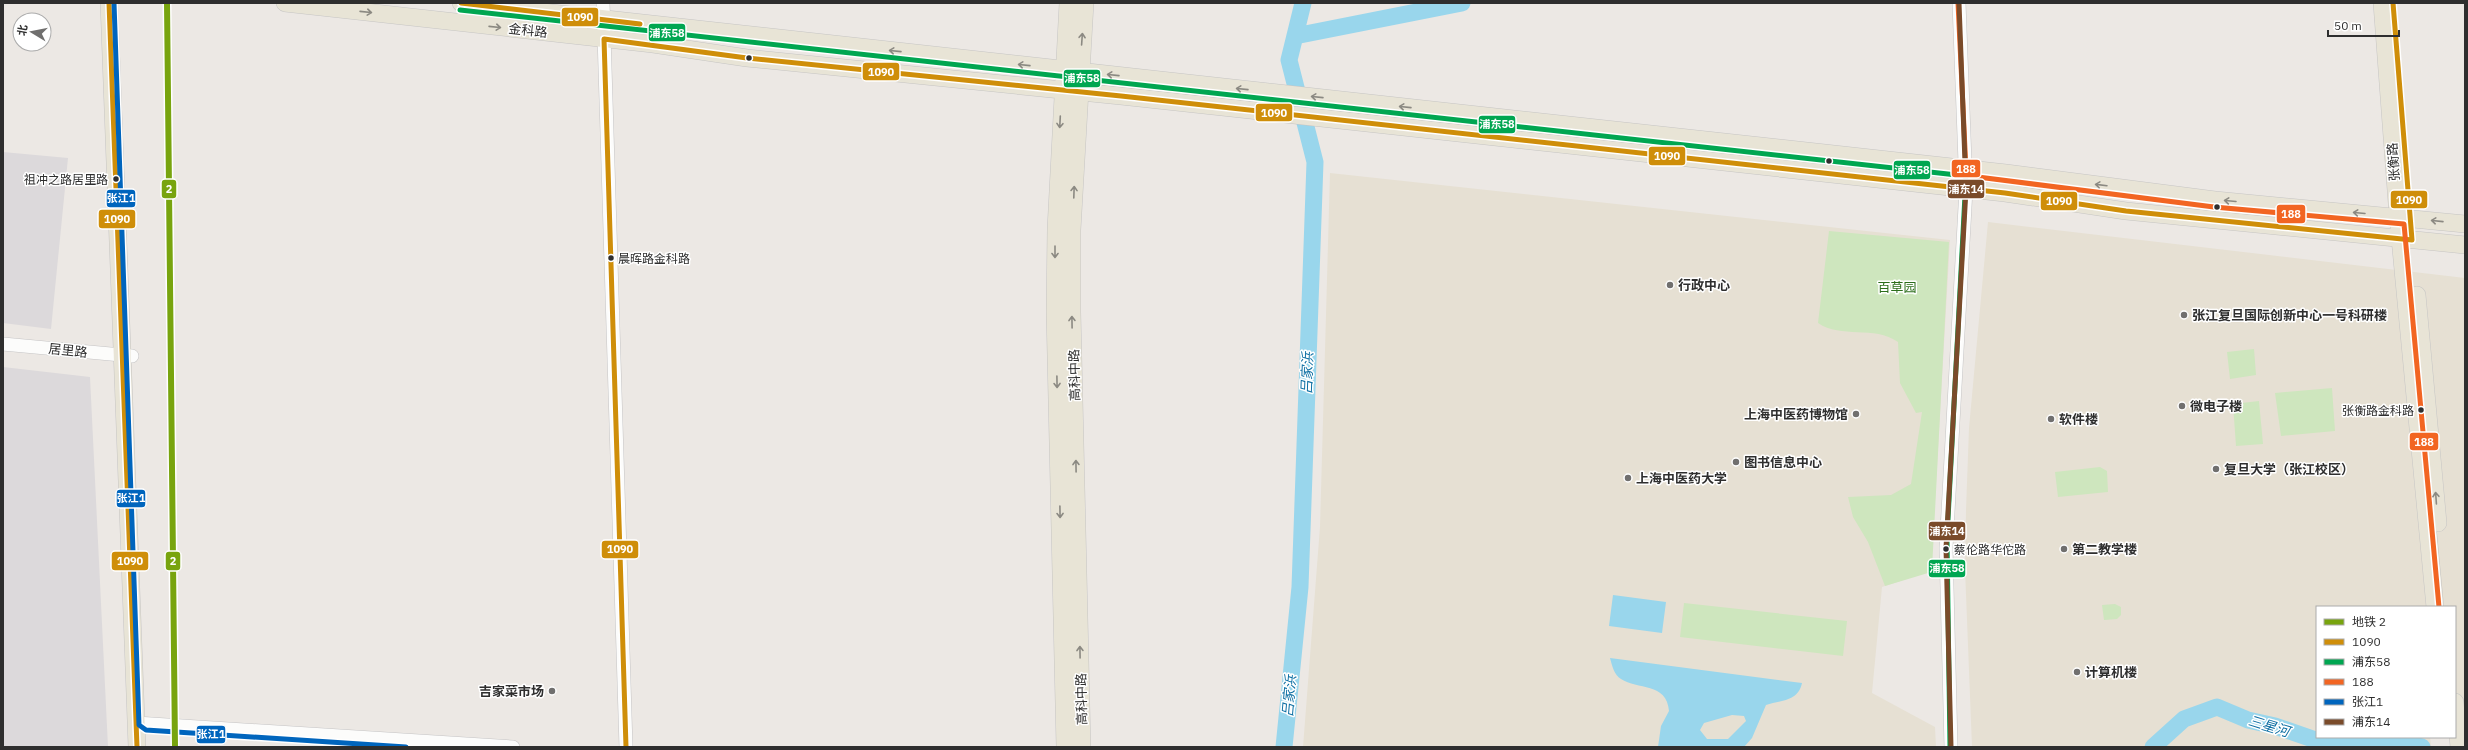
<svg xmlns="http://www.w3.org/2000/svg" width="2468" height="750" font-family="'IBM Plex Sans','Noto Sans SC',sans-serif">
  <rect width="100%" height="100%" fill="#ece8e4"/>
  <path fill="#dcd9db" d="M3 152 68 158 51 329 3 323Z
    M3 367 90 377 108 747H3Z"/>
  <path fill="#e6e0d3" d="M1330 173 1950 240 1931 571 1882 587 1872 693 1935 727 1936 747H1303L1320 527Z
    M1988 222 2465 278V728L2455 730V607H2317V737H2430L2431 747H1972L1965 569 1966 510 1969 428Z"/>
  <path fill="#cee6be" d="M1829 231 1949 242 1932 569 1928 573 1885 586 1868 542 1853 517 1848 497 1891 495 1911 484 1922 412 1916 413 1900 383 1898 342C1874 325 1841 339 1818 323Z
    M2254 349 2256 375 2230 379 2227 352Z
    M2332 388 2335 431 2281 436 2275 393Z
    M2259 401 2263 444 2236 446 2233 404Z
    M2100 467 2107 471 2108 492 2058 497 2055 472Z
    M1684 603 1847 621 1843 656 1680 637Z
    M2115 604 2121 607V615L2117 619 2104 620 2102 605Z"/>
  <path fill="#99d6ec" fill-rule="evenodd" d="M1613 595 1666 602 1662 633 1609 626Z
    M1610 658 1802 683C1798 702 1780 700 1766 705L1752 738 1744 747H1658L1661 726 1669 711C1667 682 1637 690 1621 679 1614 675 1612 665 1610 658ZM1732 715 1744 716 1746 721 1728 739H1707L1700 730 1704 723Z"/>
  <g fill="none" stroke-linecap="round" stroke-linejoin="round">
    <path stroke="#99d6ec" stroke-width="17" d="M1295 36 1462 3
      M1284 747 1300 587 1315 162 1289 60 1303 3
      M2153 747 2184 719 2217 707 2248 720 2275 726 2330 745 2402 742 2422 747"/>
    <defs>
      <path id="minor" d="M603 3 626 747
        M3 344 132 356
        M136 723 513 747
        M1951 747 1946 548 1966 189 1959 3"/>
      <path id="major" d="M109 3 137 747
        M285 3 653 44 747 58 1121 96 2005 193 2126 211 2465 245
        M461 3 2006 173 2215 200 2465 224
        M2382 3 2398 217 2435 607
        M2417 295 2438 523
        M2455 702 2459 747
        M1065 747 1055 312 1056 229 1068 3
        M1082 747 1072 312V230L1085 3"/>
    </defs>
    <use href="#minor" stroke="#c5c4c5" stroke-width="14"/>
    <use href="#major" stroke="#c6c5c4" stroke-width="18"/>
    <use href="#minor" stroke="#fcfcfb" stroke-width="13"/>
    <use href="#major" stroke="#e8e4d6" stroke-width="17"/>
    <defs>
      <path id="bus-1" d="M109 3 137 747
        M461 3 640 24
        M626 747 604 39 747 58 1121 96 2005 193 2126 211 2412 240 2393 3"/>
      <path id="bus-2" d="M460 10 1966 176 1947 538 1950 747"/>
      <path id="bus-3" d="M1958 3 1966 170 1970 176 2214 207 2404 224 2439 607"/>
      <path id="bus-4" d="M114 3 139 725 146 730 406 747"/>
      <path id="bus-5" d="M1951 747 1946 548 1966 189 1959 3"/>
    </defs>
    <use href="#bus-1" stroke="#fff" stroke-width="8"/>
    <use href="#bus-2" stroke="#fff" stroke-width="8"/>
    <use href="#bus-3" stroke="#fff" stroke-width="8"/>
    <use href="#bus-4" stroke="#fff" stroke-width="8"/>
    <use href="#bus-5" stroke="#fff" stroke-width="8"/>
    <use href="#bus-1" stroke="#cf8e09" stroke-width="5"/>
    <use href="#bus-2" stroke="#00a651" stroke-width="5"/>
    <use href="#bus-3" stroke="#f26522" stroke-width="5"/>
    <use href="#bus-4" stroke="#0065bd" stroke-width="5"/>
    <use href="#bus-5" stroke="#7a4b2a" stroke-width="5"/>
    <defs>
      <path id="metro-1" d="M167 3 175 747"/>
    </defs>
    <use href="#metro-1" stroke="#fff" stroke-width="9"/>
    <use href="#metro-1" stroke="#78a40e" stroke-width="6"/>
  </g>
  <defs><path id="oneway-shaft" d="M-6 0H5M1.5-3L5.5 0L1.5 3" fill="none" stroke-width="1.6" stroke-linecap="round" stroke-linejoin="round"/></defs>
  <g stroke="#8b8982">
    <use href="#oneway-shaft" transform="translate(366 12) rotate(6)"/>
    <use href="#oneway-shaft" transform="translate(495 27) rotate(6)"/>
    <use href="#oneway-shaft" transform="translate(1082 39) rotate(-86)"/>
    <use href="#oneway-shaft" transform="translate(895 51) rotate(-174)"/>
    <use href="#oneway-shaft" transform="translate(1024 65) rotate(-174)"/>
    <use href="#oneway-shaft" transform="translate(1113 75) rotate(-174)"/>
    <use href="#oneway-shaft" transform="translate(1242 89) rotate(-174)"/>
    <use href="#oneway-shaft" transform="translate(1317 97) rotate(-174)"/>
    <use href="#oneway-shaft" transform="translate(1405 107) rotate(-174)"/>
    <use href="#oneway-shaft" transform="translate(1060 122) rotate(93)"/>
    <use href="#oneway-shaft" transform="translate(2101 185) rotate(-173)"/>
    <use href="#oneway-shaft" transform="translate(1074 192) rotate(-88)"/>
    <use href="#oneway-shaft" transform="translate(2230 201) rotate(-175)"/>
    <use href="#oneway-shaft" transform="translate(2359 213) rotate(-175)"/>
    <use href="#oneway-shaft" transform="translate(2437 221) rotate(-174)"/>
    <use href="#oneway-shaft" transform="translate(1055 252) rotate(90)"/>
    <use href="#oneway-shaft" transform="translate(1072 322) rotate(-91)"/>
    <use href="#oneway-shaft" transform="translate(1057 382) rotate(89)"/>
    <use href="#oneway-shaft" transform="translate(1076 466) rotate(-91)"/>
    <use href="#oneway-shaft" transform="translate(2436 498) rotate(-94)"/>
    <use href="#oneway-shaft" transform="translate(1060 512) rotate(89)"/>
    <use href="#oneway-shaft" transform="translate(1080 652) rotate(-91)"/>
  </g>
  <g fill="#2e2e2e" stroke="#fff" stroke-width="1.5">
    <circle cx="749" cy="58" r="3.5"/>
    <circle cx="1829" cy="161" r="3.5"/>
    <circle cx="116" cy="179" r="3.5"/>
    <circle cx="2217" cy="207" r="3.5"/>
    <circle cx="611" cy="258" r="3.5"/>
    <circle cx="2421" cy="410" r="3.5"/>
    <circle cx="1946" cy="549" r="3.5"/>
  </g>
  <g fill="#706f6e" stroke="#fff" stroke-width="1.5">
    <circle cx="1670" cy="285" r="4"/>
    <circle cx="2184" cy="315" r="4"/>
    <circle cx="2182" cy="406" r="4"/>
    <circle cx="1856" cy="414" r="4"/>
    <circle cx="2051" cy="419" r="4"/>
    <circle cx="1736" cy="462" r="4"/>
    <circle cx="2216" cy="469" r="4"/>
    <circle cx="1628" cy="478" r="4"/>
    <circle cx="2064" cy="549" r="4"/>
    <circle cx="2077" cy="672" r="4"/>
    <circle cx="552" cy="691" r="4"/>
  </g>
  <g text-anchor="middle" stroke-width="3" stroke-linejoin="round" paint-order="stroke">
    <g font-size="12" fill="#2e2e2e" stroke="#fff" text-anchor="end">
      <text x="108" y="184">祖冲之路居里路</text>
      <text x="618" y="263" text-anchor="start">晨晖路金科路</text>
      <text x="2414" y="415">张衡路金科路</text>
      <text x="1954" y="554" text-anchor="start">蔡伦路华佗路</text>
    </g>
    <g font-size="13" fill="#2e2e2e" stroke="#fff">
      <text transform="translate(528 30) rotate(6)" y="5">金科路</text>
      <text transform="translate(2393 162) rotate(-94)" y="5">张衡路</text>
      <text transform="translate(68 350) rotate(6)" y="5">居里路</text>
      <text transform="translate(1074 375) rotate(-91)" y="5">高科中路</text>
      <text transform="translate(1081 699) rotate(-91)" y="5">高科中路</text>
    </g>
    <g font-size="13" font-weight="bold" fill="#2e2e2e" stroke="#fff" text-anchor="start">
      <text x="1678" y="290">行政中心</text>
      <text x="2192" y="320">张江复旦国际创新中心一号科研楼</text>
      <text x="2190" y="411">微电子楼</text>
      <text x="1848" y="419" text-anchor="end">上海中医药博物馆</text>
      <text x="2059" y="424">软件楼</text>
      <text x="1744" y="467">图书信息中心</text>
      <text x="2224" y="474">复旦大学（张江校区）</text>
      <text x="1636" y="483">上海中医药大学</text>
      <text x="2072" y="554">第二教学楼</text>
      <text x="2085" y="677">计算机楼</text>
      <text x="544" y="696" text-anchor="end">吉家菜市场</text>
    </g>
    <g font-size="13" fill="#2c6e1b" stroke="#fff">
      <text x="1897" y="292">百草园</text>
    </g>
    <g font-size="14" font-style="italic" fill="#0d6fa3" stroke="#fff">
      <text transform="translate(1307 373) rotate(-88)" y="5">吕家浜</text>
      <text transform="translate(1289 696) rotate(-85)" y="5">吕家浜</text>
      <text transform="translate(2269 726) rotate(17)" y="5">三星河</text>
    </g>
  </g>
  <g stroke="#fff" stroke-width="1.5">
    <rect x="561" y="7" width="38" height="20" rx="4" fill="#cf8e09"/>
    <rect x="648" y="23" width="38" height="19" rx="4" fill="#00a651"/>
    <rect x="862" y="62" width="38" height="19" rx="4" fill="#cf8e09"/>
    <rect x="1063" y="69" width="38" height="19" rx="4" fill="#00a651"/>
    <rect x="1255" y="103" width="38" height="19" rx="4" fill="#cf8e09"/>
    <rect x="1478" y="115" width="38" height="19" rx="4" fill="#00a651"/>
    <rect x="1648" y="146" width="38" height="20" rx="4" fill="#cf8e09"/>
    <rect x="1951" y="159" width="30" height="19" rx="4" fill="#f26522"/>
    <rect x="1893" y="160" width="38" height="20" rx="4" fill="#00a651"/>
    <rect x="161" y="179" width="16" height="20" rx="4" fill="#78a40e"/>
    <rect x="1947" y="179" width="38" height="20" rx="4" fill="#7a4b2a"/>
    <rect x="106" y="189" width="30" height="19" rx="4" fill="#0065bd"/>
    <rect x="2390" y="190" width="38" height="19" rx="4" fill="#cf8e09"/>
    <rect x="2040" y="191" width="38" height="20" rx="4" fill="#cf8e09"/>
    <rect x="2276" y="204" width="30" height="20" rx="4" fill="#f26522"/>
    <rect x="98" y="209" width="38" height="20" rx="4" fill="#cf8e09"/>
    <rect x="2409" y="432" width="30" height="19" rx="4" fill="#f26522"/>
    <rect x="116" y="489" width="30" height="19" rx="4" fill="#0065bd"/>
    <rect x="1928" y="521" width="38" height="20" rx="4" fill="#7a4b2a"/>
    <rect x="601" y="540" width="38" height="19" rx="4" fill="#cf8e09"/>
    <rect x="111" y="551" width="38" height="20" rx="4" fill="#cf8e09"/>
    <rect x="165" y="551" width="16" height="20" rx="4" fill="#78a40e"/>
    <rect x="1928" y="559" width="38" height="19" rx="4" fill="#00a651"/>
    <rect x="196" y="725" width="30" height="19" rx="4" fill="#0065bd"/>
  </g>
  <g font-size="11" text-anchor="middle" font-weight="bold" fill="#fff">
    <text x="580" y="21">1090</text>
    <text x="667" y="37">浦东58</text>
    <text x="881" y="76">1090</text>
    <text x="1082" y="82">浦东58</text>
    <text x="1274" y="117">1090</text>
    <text x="1497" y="128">浦东58</text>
    <text x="1667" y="160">1090</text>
    <text x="1966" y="173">188</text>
    <text x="1912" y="174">浦东58</text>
    <text x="169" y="193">2</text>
    <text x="1966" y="193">浦东14</text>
    <text x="121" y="202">张江1</text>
    <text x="2409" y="204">1090</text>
    <text x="2059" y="205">1090</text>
    <text x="2291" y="218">188</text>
    <text x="117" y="223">1090</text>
    <text x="2424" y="446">188</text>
    <text x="131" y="502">张江1</text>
    <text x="1947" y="535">浦东14</text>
    <text x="620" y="553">1090</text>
    <text x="130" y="565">1090</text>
    <text x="173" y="565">2</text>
    <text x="1947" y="572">浦东58</text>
    <text x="211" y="738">张江1</text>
  </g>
  <rect width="2468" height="750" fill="none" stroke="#2e2e2e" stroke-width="8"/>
  <rect x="2316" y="606" width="140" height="132" fill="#ffffff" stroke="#ababab"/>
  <rect x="2324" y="619" width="20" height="6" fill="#78a40e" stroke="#ababab"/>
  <text x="2352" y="626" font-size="12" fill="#2e2e2e">地铁 2</text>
  <rect x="2324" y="639" width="20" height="6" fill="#cf8e09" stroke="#ababab"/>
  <text x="2352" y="646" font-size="12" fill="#2e2e2e">1090</text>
  <rect x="2324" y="659" width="20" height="6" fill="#00a651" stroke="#ababab"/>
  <text x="2352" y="666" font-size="12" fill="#2e2e2e">浦东58</text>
  <rect x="2324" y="679" width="20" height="6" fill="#f26522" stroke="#ababab"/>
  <text x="2352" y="686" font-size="12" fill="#2e2e2e">188</text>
  <rect x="2324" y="699" width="20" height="6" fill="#0065bd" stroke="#ababab"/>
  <text x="2352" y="706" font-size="12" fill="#2e2e2e">张江1</text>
  <rect x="2324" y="719" width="20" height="6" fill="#7a4b2a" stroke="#ababab"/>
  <text x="2352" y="726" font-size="12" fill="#2e2e2e">浦东14</text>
  <g transform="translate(32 32) rotate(280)"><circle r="19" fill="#ffffff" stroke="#ababab"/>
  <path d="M0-3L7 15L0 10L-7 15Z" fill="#706f6e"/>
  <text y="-6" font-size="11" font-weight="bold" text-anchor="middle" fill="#2e2e2e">北</text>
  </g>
  <path d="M2328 30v6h71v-6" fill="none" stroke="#2e2e2e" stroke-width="2"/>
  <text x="2334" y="30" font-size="12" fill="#2e2e2e" stroke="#ffffff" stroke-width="3" paint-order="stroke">50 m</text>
</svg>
